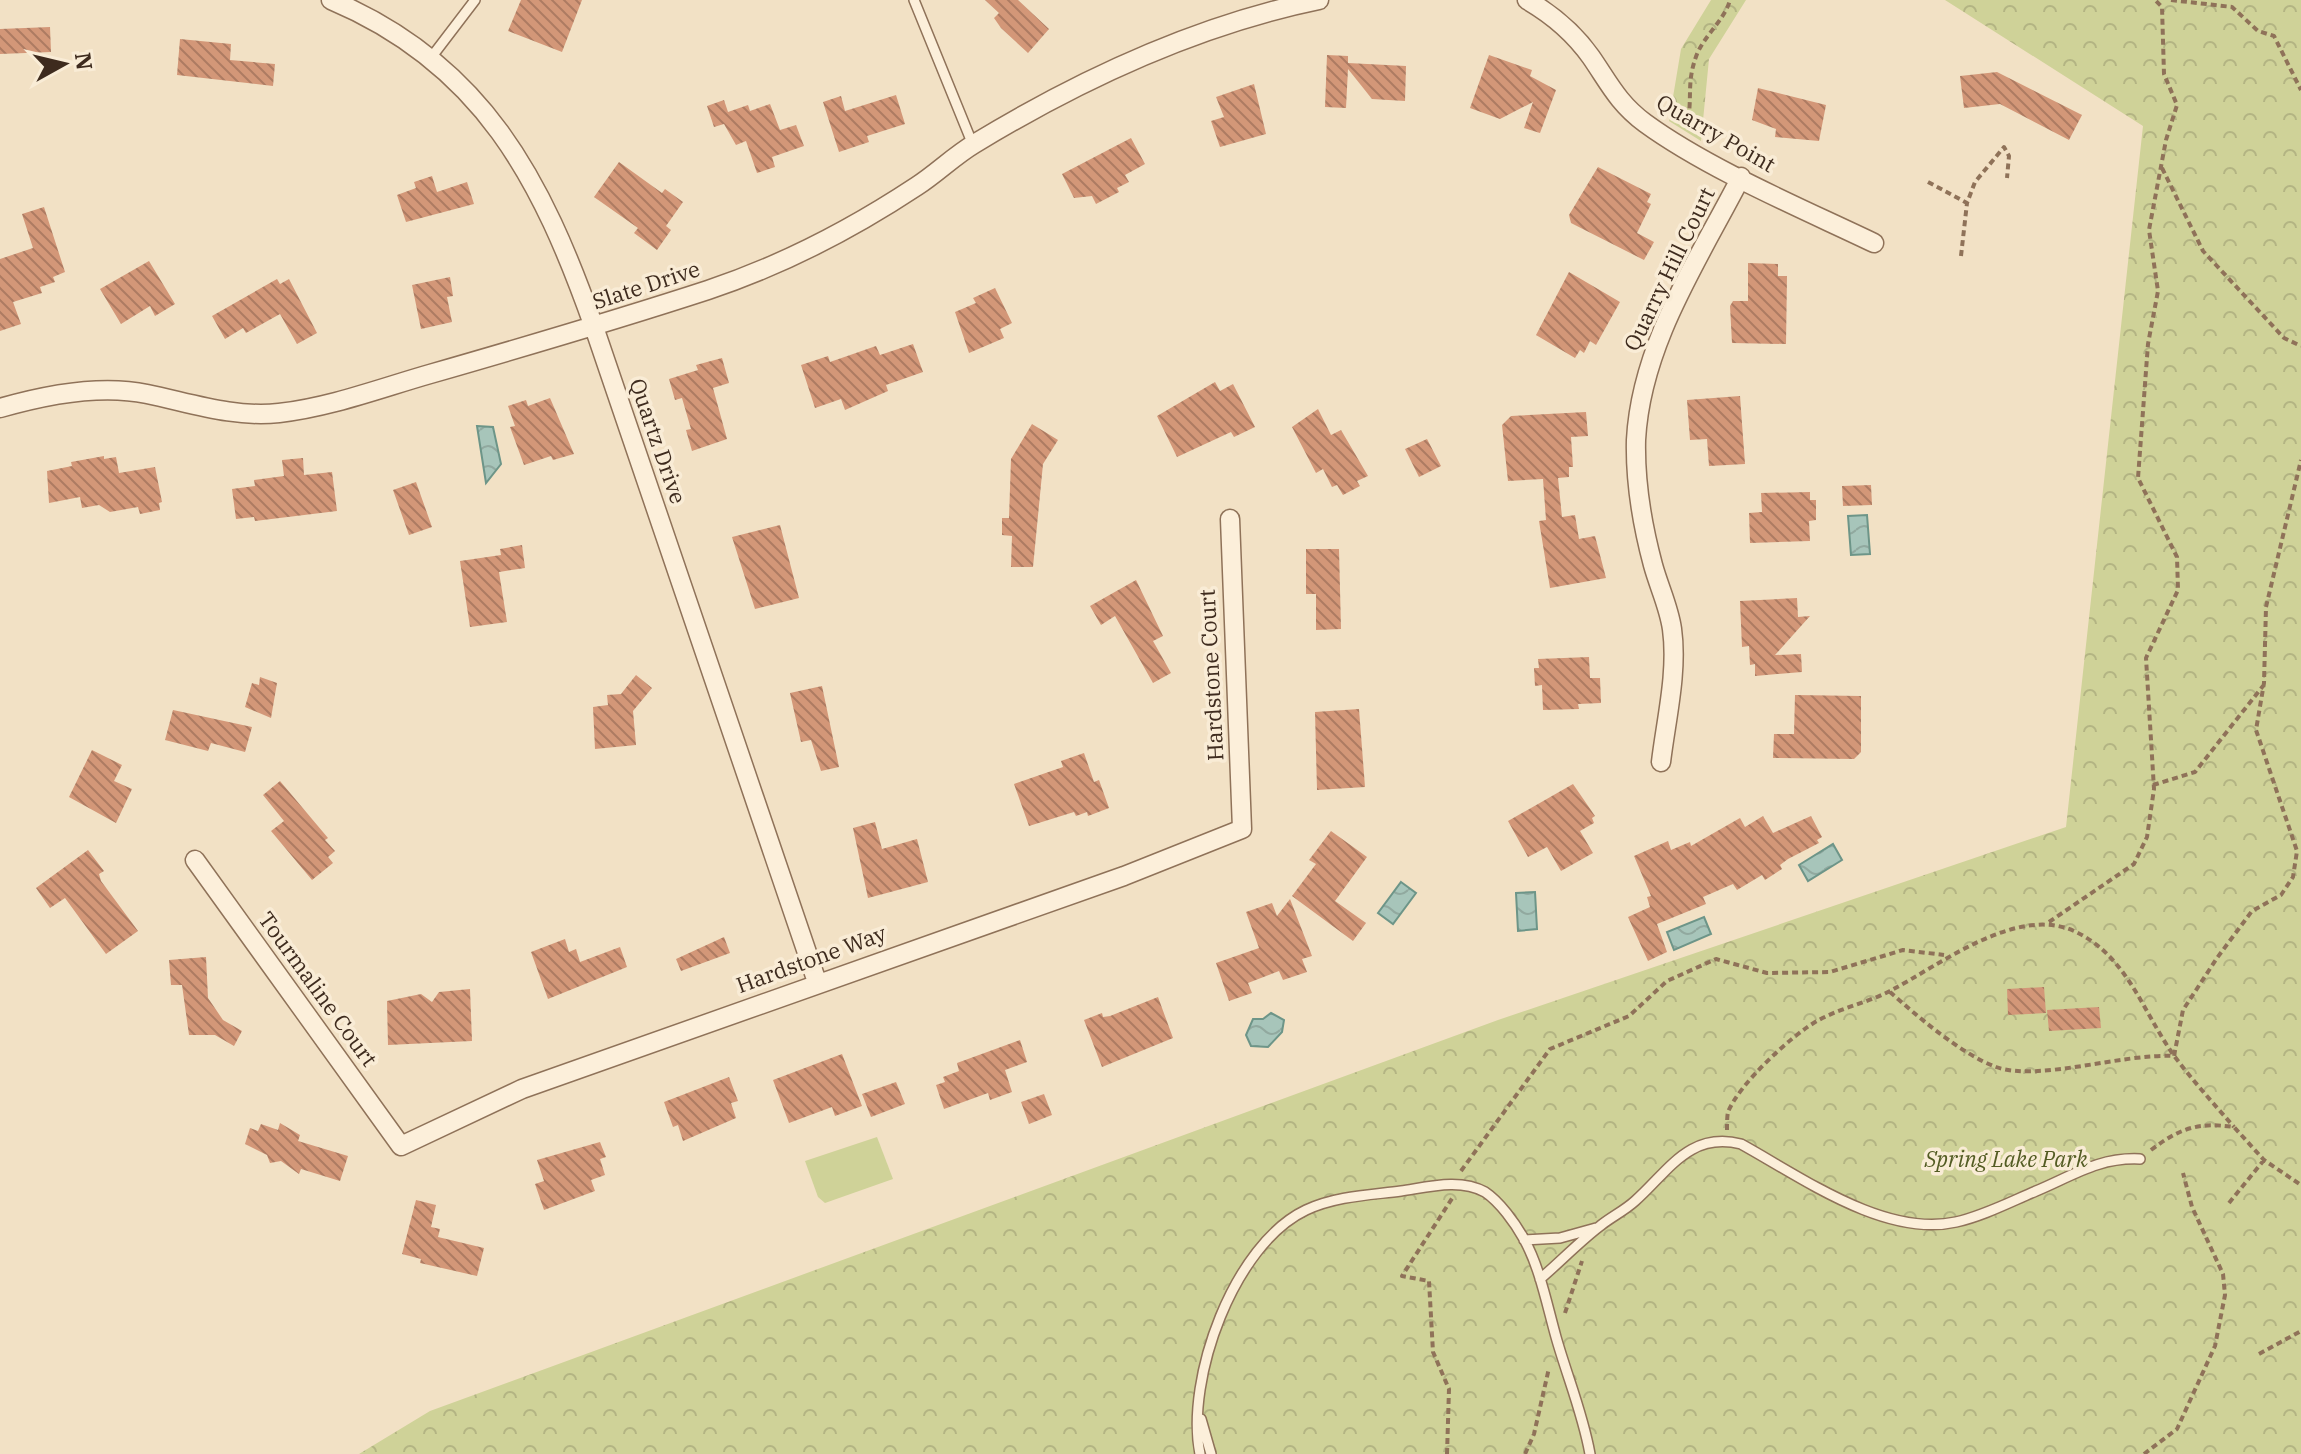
<svg xmlns="http://www.w3.org/2000/svg" width="2301" height="1454" font-family="'IBM Plex Serif',serif">
  <defs>
    <pattern id="park-crowns" width="20" height="18" patternUnits="userSpaceOnUse" patternTransform="scale(2)"><rect width="20" height="18" fill="#cfd298"/><path d="M2 6a3 3 0 1 1 6 0M12 15a3 3 0 1 1 6 0" fill="none" stroke="#b3b483"/></pattern>
    <pattern id="water-waves" width="16" height="10" patternUnits="userSpaceOnUse" patternTransform="scale(2)"><rect width="16" height="10" fill="#a7c5ba"/><path d="M0 5q4-4 8 0t8 0" fill="none" stroke="#91a99f"/></pattern>
    <pattern id="building-back-hatch" width="6" height="6" patternUnits="userSpaceOnUse" patternTransform="scale(2)"><rect width="6" height="6" fill="#d39778"/><path d="M-1 5l2 2M0 0l6 6M5-1l2 2" fill="none" stroke="#ad7b62"/></pattern>
  </defs>
  <rect width="100%" height="100%" fill="#f2e1c5"/>
  <path fill="#cfd298" d="M877 1137 893 1179 825 1203 818 1197 805 1161Z"/>
  <path fill="url(#park-crowns)" d="M1711 0H1746L1709 59 1701 141 1669 121 1681 49Z
    M1945 0H2301V1454H359L430 1411 1498 1020 2066 827 2143 126Z"/>
  <path fill="url(#water-waves)" stroke="#6d9588" stroke-width="2" d="M477 426 493 427 501 464 486 483Z
    M1867 515 1870 554 1851 555 1848 516Z
    M1833 844 1842 860 1808 881 1799 865Z
    M1401 882 1416 893 1393 924 1378 913Z
    M1535 892 1537 929 1518 931 1516 893Z
    M1704 917 1711 934 1674 950 1667 932Z
    M1271 1013 1284 1020 1282 1032 1268 1047 1251 1046 1246 1035 1253 1019H1263Z"/>
  <path fill="url(#building-back-hatch)" d="M521 0H582L562 52 508 31Z
    M985 0H1018L1049 29 1028 53 1001 28 994 18 999 13Z
    M50 27 51 52 0 54V29Z
    M180 39 231 44 230 60 275 64 273 86 177 75Z
    M1327 55 1348 56V63L1406 66 1405 101 1372 99 1348 69 1346 108 1325 107Z
    M1489 55 1532 70 1530 76 1556 90 1540 133 1524 128 1533 102 1500 119 1470 108Z
    M1997 72 2082 115 2069 140 2000 104 1964 108 1960 76Z
    M1254 84 1266 134 1220 147 1211 121 1224 117 1216 97Z
    M1758 88 1826 105 1819 141 1775 137 1776 129 1752 120Z
    M896 95 905 124 867 136 869 142 839 152 823 102 841 96 845 111Z
    M724 100 728 112 748 105 750 111 770 104 780 130 796 125 804 146 772 157 775 167 757 173 746 141 736 145 724 124 714 127 707 106Z
    M1131 138 1145 164 1125 175 1129 182 1117 188 1119 192 1096 204 1092 196 1074 198 1062 174Z
    M619 162 662 193 665 189 683 202 666 226 671 230 657 250 634 233 638 228 594 197Z
    M1598 167 1651 194 1647 202 1651 204 1637 233 1654 242 1644 260 1571 223 1569 215Z
    M432 176 437 192 467 182 474 204 406 222 397 195 416 188 414 182Z
    M44 207 65 272 53 277 55 282 40 287 42 293 13 302 21 324 0 331V259L33 248 22 214Z
    M149 261 175 304 155 316 150 306 121 324 100 289Z
    M1748 263 1778 264V276H1787L1786 344 1732 343 1730 306 1733 301H1748Z
    M1569 272 1620 302 1596 345 1590 341 1584 353 1580 350 1575 358 1536 335Z
    M450 277 453 296 447 297 452 322 421 329 412 285Z
    M277 279 280 284 289 279 317 333 297 344 280 314 246 333 243 328 225 339 212 316Z
    M995 288 1012 323 1000 329 1004 338 969 353 955 312 976 303 973 298Z
    M913 344 923 372 886 385 888 391 845 410 841 399 815 408 801 365 828 356 830 362 876 346 880 355Z
    M722 358 729 383 713 388 727 439 692 451 686 430 691 429 682 398 675 400 669 379 698 370 696 365Z
    M1215 382 1220 391 1233 384 1255 427 1234 437 1231 432 1177 457 1157 416Z
    M1740 396 1745 464 1709 466 1707 439 1690 440 1687 400Z
    M550 398 574 454 553 460 551 456 524 465 510 427 515 426 508 406 526 400 528 406Z
    M1318 409 1331 435 1341 430 1368 476 1357 481 1360 486 1343 495 1337 485 1332 487 1323 469 1316 473 1292 427Z
    M1586 412 1588 436 1571 437 1573 467H1569V477L1558 478 1562 517 1575 515 1579 539 1595 536 1606 578 1550 588 1539 521 1546 520 1543 479 1508 481 1502 425 1511 416Z
    M1032 424 1058 440 1043 464 1033 567H1011L1012 536 1002 535V518H1009L1011 459Z
    M1427 439 1441 466 1419 477 1405 449Z
    M104 456V459L116 457 119 473 155 467 162 502 159 503 160 510 140 514 138 507 110 512 99 505 82 508 80 497 49 503 47 471 72 466 71 462Z
    M303 458 304 475 332 472 337 511 255 521 254 517 236 519 232 489 255 486 254 480 284 476 282 460Z
    M416 482 432 527 409 535 393 490Z
    M1871 485 1872 505 1843 506 1842 486Z
    M1810 492V500H1816V520L1809 521 1810 541 1750 543 1749 513 1762 512 1761 493Z
    M780 525 799 598 755 609 732 537Z
    M522 545 525 568 499 572 507 622 470 627 460 561 501 555 500 549Z
    M1306 549H1339L1341 629 1316 630V594H1306Z
    M1136 580 1163 636 1153 641 1171 673 1153 683 1115 616 1101 625 1090 606Z
    M1797 598 1798 617 1810 616 1775 655 1801 654 1802 672 1755 676V664L1750 665 1749 646 1742 647 1740 601Z
    M1589 657 1590 678H1600L1601 703 1578 704 1579 709 1543 710 1542 685 1535 686 1534 668H1539L1538 659Z
    M636 675 652 688 633 711 636 745 595 749 593 707 608 705 607 695 621 694Z
    M260 677 277 683 271 718 245 707 252 683 259 685Z
    M822 686 839 767 821 771 811 740 801 742 790 693Z
    M1795 695 1861 696V752L1854 759 1773 758 1774 734H1794Z
    M1359 709 1365 787 1317 790 1315 712Z
    M173 710 252 727 245 752 211 743 208 751 165 740Z
    M92 750 122 765 114 781 132 789 116 823 69 797Z
    M1084 753 1094 782 1099 780 1109 808 1088 816 1087 812 1076 816 1074 812 1029 826 1014 784 1063 767 1061 761Z
    M280 781 328 838 325 840 335 851 328 857 333 863 312 880 271 831 284 821 263 795Z
    M1573 784 1595 816 1592 818 1594 823 1580 831 1593 853 1561 871 1547 847 1528 857 1508 821Z
    M1763 816 1773 833 1811 816 1822 837 1817 840 1819 843 1788 859 1780 865 1782 869 1765 880 1762 875 1737 890 1733 884 1703 897 1706 904 1657 924 1667 952 1648 961 1628 917 1650 907 1647 897 1651 896 1634 856 1668 841 1671 850 1690 842 1691 846 1740 818 1745 827Z
    M875 822 882 849 917 839 928 882 868 898 853 828Z
    M1331 831 1367 857 1335 901 1366 923 1353 941 1292 896 1316 864 1309 860Z
    M88 850 104 871 99 874 101 881 138 931 106 954 65 898 50 908 36 888Z
    M1290 899 1312 956 1302 959 1307 972 1283 980 1279 971 1248 983 1252 993 1229 1001 1216 963 1259 948 1246 912 1272 903 1277 916Z
    M724 937 730 953 681 971 676 959Z
    M565 939 569 952 576 949 580 962 620 947 627 967 548 999 531 952Z
    M206 957 208 998 223 1020 242 1031 234 1046 215 1035H189L182 985H171L169 960Z
    M2044 987 2046 1013 2008 1015 2007 989Z
    M470 989 472 1041 388 1045 387 1001 421 994 432 1002 439 992Z
    M1158 997 1173 1038 1102 1067 1084 1020 1102 1013 1103 1017 1110 1016Z
    M2099 1007 2101 1028 2049 1031 2047 1010Z
    M1020 1040 1027 1062 1005 1070 1012 1092 990 1100 988 1093 944 1109 936 1085 945 1082 943 1077 959 1071 957 1063Z
    M842 1054 862 1106 835 1116 832 1107 789 1123 773 1080Z
    M729 1077 738 1101 731 1103 736 1118 683 1141 678 1125 673 1127 664 1102Z
    M896 1082 905 1104 871 1117 862 1094Z
    M1044 1094 1052 1115 1029 1124 1021 1102Z
    M280 1123 300 1135 298 1141 348 1156 340 1181 301 1169 299 1174 281 1161 270 1163 267 1155 245 1144 250 1128 258 1131 261 1124 278 1130Z
    M600 1142 606 1157 600 1159 605 1175 591 1180 595 1191 544 1210 535 1184 544 1181 537 1160Z
    M416 1200 436 1205 431 1227 440 1229 438 1237 484 1248 477 1276 420 1263 421 1259 402 1254Z"/>
  <g fill="none" stroke-linecap="round" stroke-linejoin="round">
    <defs>
      <path id="service" d="M914 0 973 145
        M430 59 475 0
        M1524 1240 1560 1238 1596 1228
        M1540 1279C1560 1262 1579 1242 1600 1226 1611 1217 1624 1211 1635 1201 1668 1172 1689 1131 1741 1144 1801 1177 1885 1238 1956 1222 1983 1216 2010 1202 2036 1191 2072 1176 2099 1157 2140 1159
        M1201 1419 1211 1454
        M1200 1454C1185 1379 1234 1244 1306 1210 1336 1196 1370 1195 1401 1191 1428 1187 1460 1178 1485 1192 1500 1202 1515 1223 1524 1239 1540 1268 1547 1305 1556 1337 1567 1376 1583 1414 1590 1454"/>
      <path id="minor" d="M331 0C483 64 542 180 594 327L817 982
        M1527 0C1553 15 1574 33 1591 57 1609 83 1618 103 1645 123 1708 169 1803 209 1874 243
        M0 408C45 395 100 384 147 394 191 403 234 418 279 413 331 407 381 388 430 374 524 347 616 320 708 290 783 265 852 229 917 186 937 173 954 156 974 144 1081 79 1197 25 1319 0
        M1661 762C1666 720 1678 672 1672 629 1669 607 1659 587 1653 565 1642 524 1635 482 1636 440 1641 344 1699 259 1741 177
        M195 860 401 1146 522 1089 1124 876 1242 829 1230 519"/>
    </defs>
    <use href="#service" stroke="#8f7259" stroke-width="12"/>
    <use href="#minor" stroke="#8f7259" stroke-width="21"/>
    <path stroke="#8f7259" stroke-width="4" stroke-dasharray="6 4" stroke-linecap="butt" d="M2171 0 2232 7 2258 31 2274 36 2301 90
      M1686 128C1694 99 1685 85 1697 54 1705 35 1725 19 1730 0
      M2162 168 2203 251 2284 338 2301 346
      M1928 182 1967 203 1975 182 2004 147 2009 156 2007 178
      M1961 256 1967 203
      M2153 785 2195 772 2263 686
      M2049 922 2134 864 2147 837 2154 789 2146 658 2178 590 2177 557 2138 478 2148 344 2158 291 2149 230 2166 140 2177 105 2164 74 2162 7 2155 0
      M1890 992C1917 1016 1961 1054 1996 1067 2039 1082 2123 1053 2174 1056L2183 1010 2217 958 2252 911 2281 895 2293 877 2297 851 2256 730 2264 683 2266 607 2301 460
      M1727 1130C1727 1125 1727 1116 1728 1112 1739 1084 1792 1035 1817 1021 1840 1008 1867 1003 1890 991 1940 965 2016 905 2074 931 2128 956 2143 1013 2175 1057 2193 1081 2214 1104 2234 1127
      M2151 1150C2180 1128 2198 1122 2234 1127L2264 1160 2301 1185
      M1461 1171 1550 1049 1629 1016 1667 981 1716 959 1767 973 1830 972 1903 950 1944 955
      M2229 1203 2264 1160
      M1565 1313 1582 1261
      M2259 1354 2301 1331
      M1447 1454 1449 1389 1433 1352 1429 1281 1402 1276 1453 1197
      M1525 1454 1534 1434 1549 1368
      M2144 1454 2177 1429 2215 1346 2225 1295 2223 1274 2192 1207 2183 1173"/>
    <use href="#service" stroke="#fcefda" stroke-width="9"/>
    <use href="#minor" stroke="#fcefda" stroke-width="18"/>
  </g>
  <g text-anchor="middle" stroke-width="7" stroke-linejoin="round" paint-order="stroke">
    <g font-size="22" fill="#3e2b1e" stroke="#f9ecd6">
      <text transform="translate(1716 133) rotate(30)" y="8">Quarry Point</text>
      <text transform="translate(1669 269) rotate(-64)" y="8">Quarry Hill Court</text>
      <text transform="translate(646 285) rotate(-18)" y="8">Slate Drive</text>
      <text transform="translate(658 441) rotate(71)" y="8">Quartz Drive</text>
      <text transform="translate(1211 675) rotate(-93)" y="8">Hardstone Court</text>
      <text transform="translate(811 959) rotate(-20)" y="8">Hardstone Way</text>
      <text transform="translate(318 989) rotate(54)" y="8">Tourmaline Court</text>
    </g>
    <g font-size="22" font-style="italic" fill="#535c23" stroke="#f9ecd6">
      <text x="2006" y="1167">Spring Lake Park</text>
    </g>
  </g>
  <g transform="translate(64 64) rotate(82)" stroke="#f9ecd6" stroke-width="6" paint-order="stroke">
  <path d="M0-6L14 30L0 20L-14 30Z" fill="#3e2b1e"/>
  <text y="-12" font-size="22" font-weight="bold" text-anchor="middle" fill="#3e2b1e">N</text>
  </g>
</svg>
